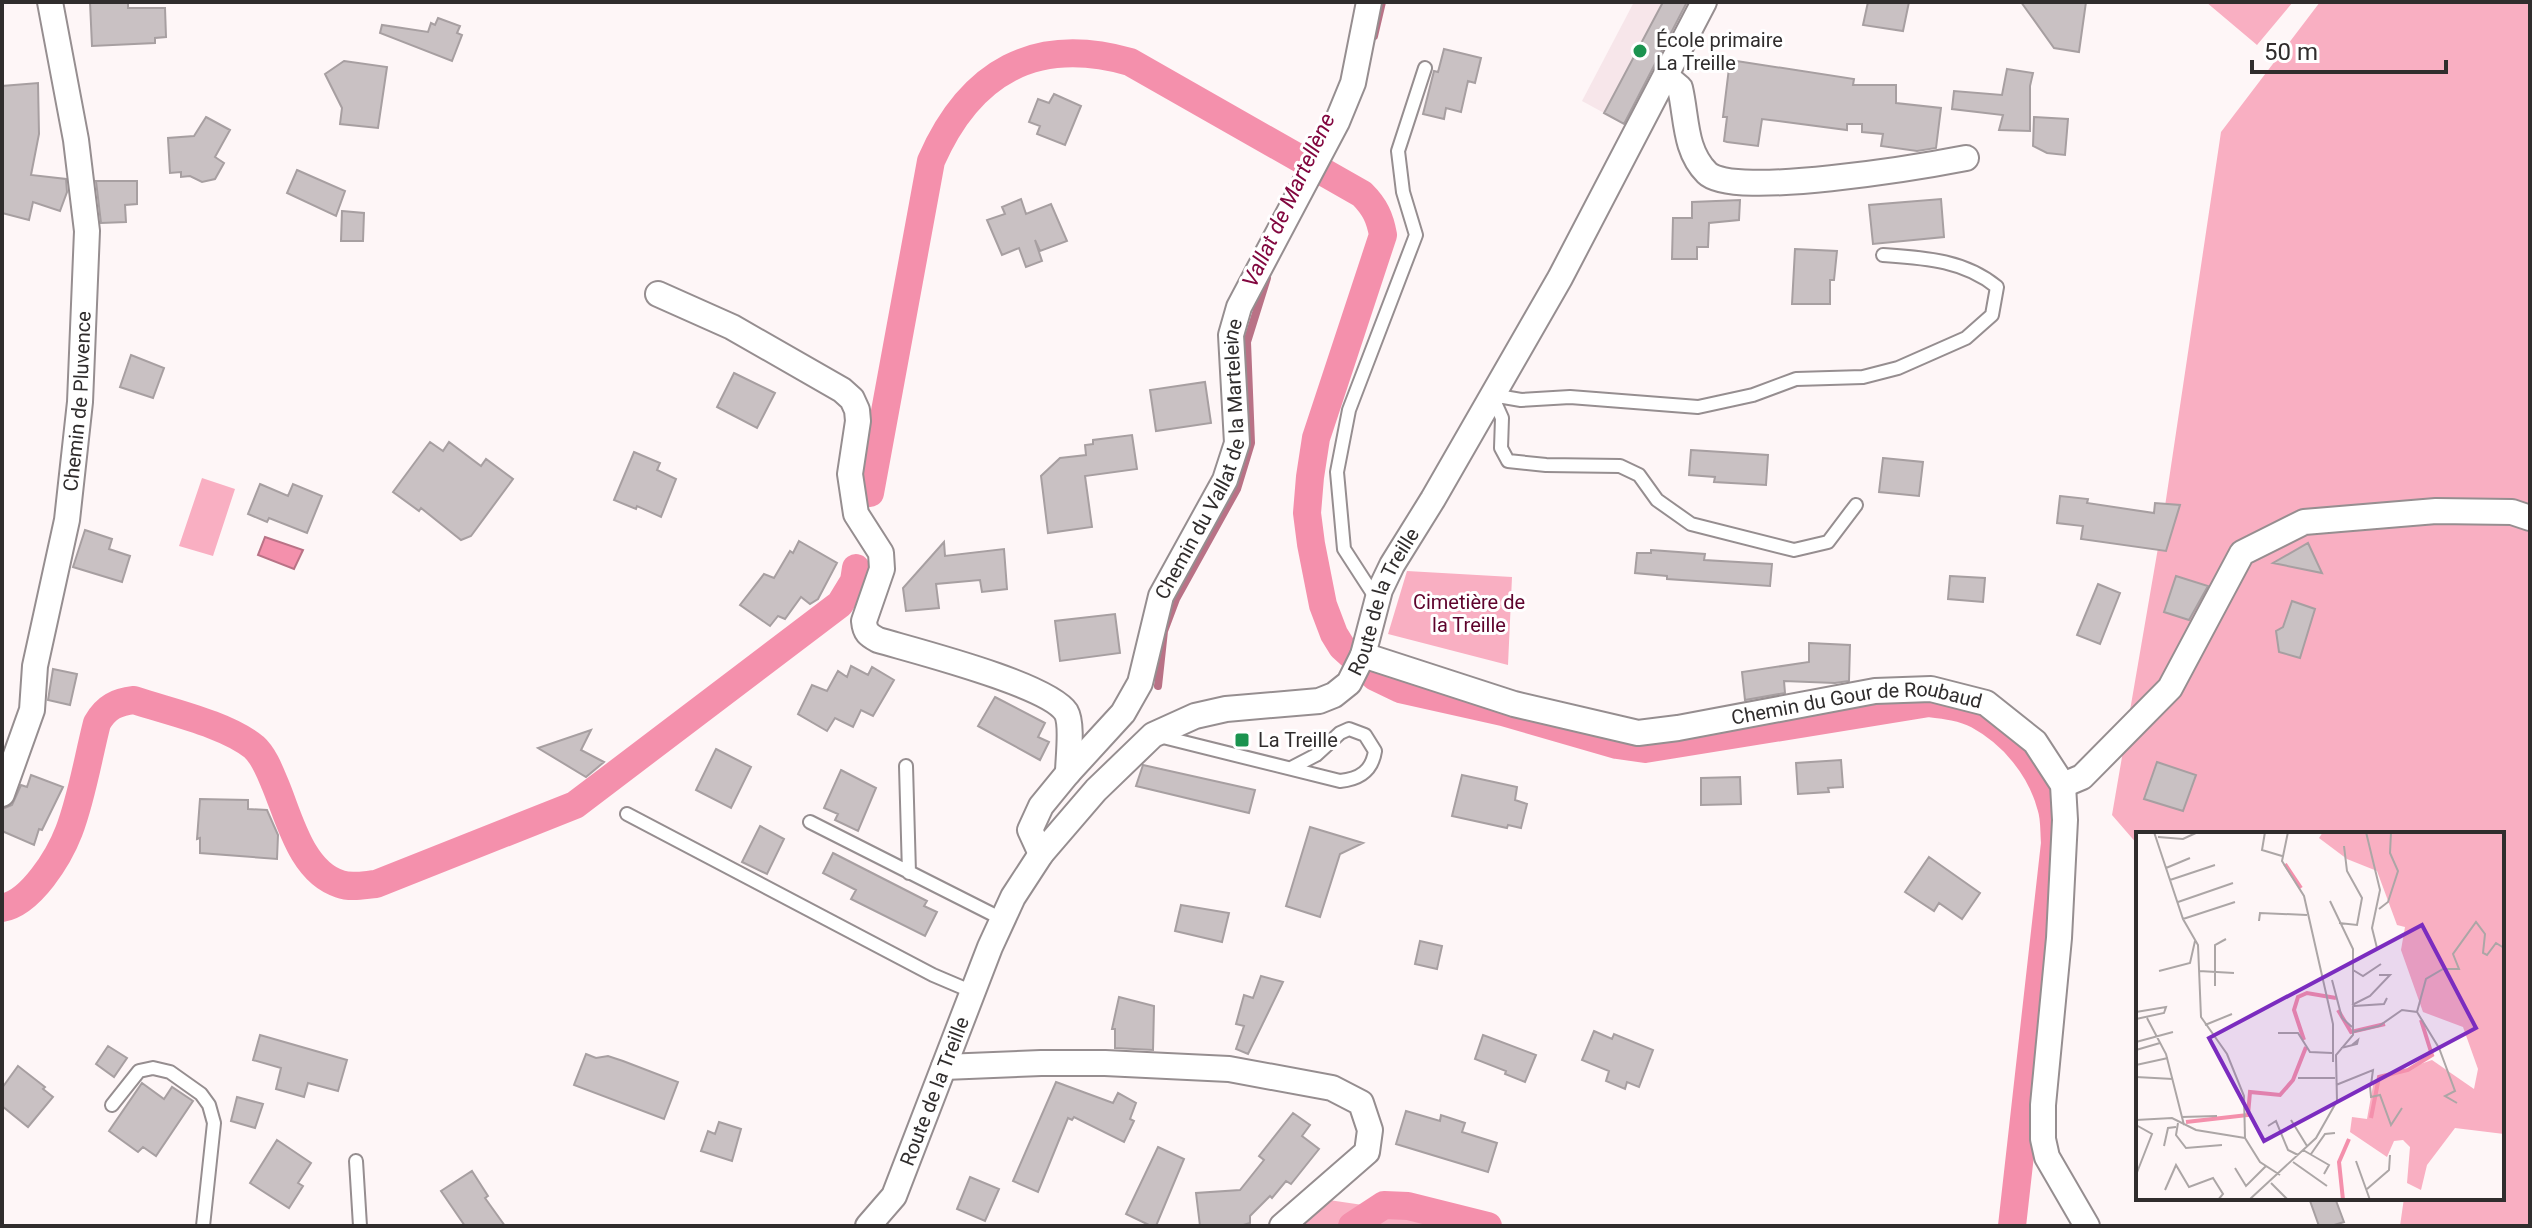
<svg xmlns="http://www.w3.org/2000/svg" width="2532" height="1228" font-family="Roboto,sans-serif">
  <rect width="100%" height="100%" fill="#fef6f7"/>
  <path fill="#f7e6ea" d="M1634 2H1697L1630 127 1582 101Z"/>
  <path fill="#f9afc2" d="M2206 2H2293L2257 45Z
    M2320 2H2530V1226H2400L2404 1198H2502V834H2138V845L2112 815 2164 513 2221 132Z
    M202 478 235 489 213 556 179 546Z
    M1407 571 1512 577 1508 665 1388 634Z
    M1322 1199 1506 1226H1301Z"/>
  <path fill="#f490ac" stroke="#b97286" stroke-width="2" d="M265 537 303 550 294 569 258 555Z"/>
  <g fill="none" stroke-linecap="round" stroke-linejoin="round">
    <path stroke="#b97286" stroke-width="8" d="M1374 36 1382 2
      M1158 686 1164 631 1176 599 1237 489 1251 443 1247 342 1267 278"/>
    <path stroke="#f490ac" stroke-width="28" d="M870 493 931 161C970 72 1035 35 1130 62L1362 194C1375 207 1380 218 1383 235L1316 438 1310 477 1307 513 1311 544 1323 605 1334 634 1342 647 1375 677 1400 689 1503 712 1617 745 1645 749 1929 703C1946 705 1963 707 1978 715 2013 734 2041 768 2051 806 2055 817 2054 831 2055 843L2012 1226
      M2 908C31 903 59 857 69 831 82 797 88 758 97 723 106 707 117 702 134 700 170 712 226 724 254 747 264 756 270 772 275 784 289 817 301 872 340 884 351 888 364 885 376 884L575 805 840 604 854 581 856 568
      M1352 1226 1384 1205 1408 1206 1488 1226"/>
  </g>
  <path fill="#c9c1c3" stroke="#a79fa1" stroke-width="2" d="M90 2H128V8H165L166 37 155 38V43L92 46Z
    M1663 2H1687L1624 124 1604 113Z
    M1868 2H1909L1903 31 1863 25Z
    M2021 2H2086L2079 52 2054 48Z
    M438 18 460 26 457 33 462 35 452 61 380 33 382 25 428 32 431 23 435 25Z
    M1444 49 1481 58 1475 83 1468 81 1461 112 1446 108 1444 119 1423 114 1434 71 1438 72Z
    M1730 60 1854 79 1853 85H1896V103L1941 108 1936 148 1917 151 1881 146 1883 134 1862 132V124H1847V130L1762 119 1758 146 1727 142 1724 141 1727 117H1723Z
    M344 61 387 67 378 128 340 124 342 108 325 74Z
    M2007 69 2033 73 2030 86V131L1999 130 2003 115 1952 109 1954 91 2002 95Z
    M38 83 39 134 31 175 66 179 67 192 60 211 33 202 29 220 2 213V86Z
    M1054 94 1081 106 1065 145 1037 134 1040 126 1029 122 1038 99 1049 103Z
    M206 117 230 130 215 157 224 163 215 179 202 182 190 176 181 177V172L170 173 168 138 194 136Z
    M2034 117 2068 119 2065 155 2047 153 2033 146Z
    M297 170 345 191 336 216 287 193Z
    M96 181H137V204L125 205 126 222 101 223Z
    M1021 199 1026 214 1051 204 1067 241 1040 251 1035 240 1042 261 1026 267 1019 248 1002 255 987 220 1005 214 1002 207Z
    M1941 199 1944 237 1873 244 1869 205Z
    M1740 200 1739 220 1709 223 1708 247H1697V259H1672L1673 218H1692V202Z
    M342 211 364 213 363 241H341Z
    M1795 249 1837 251 1834 280H1830V304H1792Z
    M131 355 164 368 153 398 120 387Z
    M734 373 775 393 757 428 717 407Z
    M1205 382 1211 423 1156 431 1150 390Z
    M1132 435 1137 469 1085 476 1092 527 1048 533 1041 476 1060 458 1086 455 1085 445 1093 444V440Z
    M430 442 443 451 449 442 481 466 486 459 513 479 471 536 461 540 421 508 419 511 393 492Z
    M1691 450 1768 455 1766 485 1714 482 1715 477 1689 475Z
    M634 452 660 463 657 470 676 479 661 517 637 506 636 509 614 500Z
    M1883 458 1923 462 1919 496 1879 492Z
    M260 484 288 496 293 484 322 496 307 533 269 518 267 522 248 514Z
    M2060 496 2088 499 2087 503 2154 513 2155 503 2180 505 2166 551 2081 539 2083 526 2057 523Z
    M85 530 112 539 109 549 130 556 122 582 73 567Z
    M799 541 837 563 818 599 810 604 801 597 785 619 778 616 770 626 740 605 764 574 774 578 790 551 793 553Z
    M944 542 945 556 1004 549 1007 589 982 592 980 580 936 584 939 608 906 611 903 588Z
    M2308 543 2322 573 2273 563Z
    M1651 550 1705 554 1704 560 1772 564 1770 586 1667 579V576L1635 573 1637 553H1651Z
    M1950 576 1985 578 1983 602 1948 599Z
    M2176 576 2208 586 2189 620 2164 612Z
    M2098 584 2120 593 2100 644 2077 635Z
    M2292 601 2315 609 2300 658 2279 652 2276 631 2283 627Z
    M1115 614 1120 653 1060 661 1055 621Z
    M1809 643 1850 645 1849 681 1835 683 1784 681 1785 693 1745 700 1742 672 1809 662Z
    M851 666 868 675 872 667 894 680 873 716 861 710 853 727 835 718 827 731 798 714 812 685 827 691 838 671 847 677Z
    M53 669 77 674 70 705 48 700Z
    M995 697 1045 723 1038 737 1049 742 1040 760 978 726Z
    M591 730 581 750 604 762 586 777 538 748Z
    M716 749 751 767 731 808 696 790Z
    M1841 760 1843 787 1828 788 1829 792 1798 794 1796 763Z
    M2157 762 2196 775 2183 811 2144 799Z
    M1143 765 1255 790 1249 813 1136 786Z
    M841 770 876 788 858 831 835 820 838 814 824 808Z
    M31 775 63 787 42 830 39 829 34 845 2 831V809L12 805 21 785 27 787Z
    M1462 775 1517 787 1515 800 1527 804 1521 828 1508 825 1507 828 1452 816Z
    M1740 777 1741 804 1701 805V778Z
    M200 799 248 800V809L267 810 278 835 277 859 200 853V838L197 839Z
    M760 826 784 839 767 874 742 862Z
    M1310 827 1363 843 1340 854 1320 917 1286 906Z
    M833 853 927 901 924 906 937 912 925 936 851 899 856 890 823 873Z
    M1929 857 1980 893 1962 919 1939 903 1934 911 1905 892Z
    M1181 905 1229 913 1222 942 1175 931Z
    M1420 941 1442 946 1437 969 1415 964Z
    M1261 976 1283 982 1248 1054 1236 1049 1244 1026 1236 1024 1244 995 1253 998Z
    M1119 997 1154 1006 1153 1050 1115 1048V1029H1112Z
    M1594 1031 1612 1039 1614 1034 1653 1050 1639 1087 1627 1082 1625 1089 1606 1081 1609 1071 1582 1060Z
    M260 1035 347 1060 338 1091 308 1083 304 1097 276 1089 281 1068 253 1060Z
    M1483 1035 1536 1055 1525 1082 1505 1074 1506 1071 1475 1059Z
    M108 1046 127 1058 114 1077 96 1064Z
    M586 1054 596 1058 608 1056 623 1061 678 1082 664 1119 574 1085Z
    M18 1066 45 1087 43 1089 53 1097 28 1127 2 1106V1088Z
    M1056 1082 1113 1103 1118 1093 1136 1103 1130 1119 1134 1121 1124 1142 1074 1117 1072 1120 1068 1118 1038 1192 1013 1181Z
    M142 1083 164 1099 172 1087 193 1101 156 1156 143 1147 138 1152 109 1131Z
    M237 1097 263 1104 255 1128 231 1121Z
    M1406 1111 1440 1121 1441 1115 1465 1123 1462 1132 1497 1143 1488 1172 1396 1144Z
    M1293 1113 1310 1125 1302 1136 1319 1149 1291 1184 1286 1181 1272 1198 1270 1196 1250 1216V1223L1240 1226H1200L1196 1193 1240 1190 1264 1160 1259 1156Z
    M719 1122 741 1129 732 1161 701 1151 708 1131 715 1134Z
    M277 1140 311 1163 298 1183 303 1186 289 1208 250 1183Z
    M1158 1147 1184 1159 1156 1226H1151L1126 1214Z
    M472 1171 488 1196 485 1198 505 1226H465L441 1191Z
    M970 1177 999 1189 985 1221 957 1209Z
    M2309 1198H2335L2344 1222 2331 1226H2319Z"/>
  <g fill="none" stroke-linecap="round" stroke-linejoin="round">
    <defs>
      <path id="lane" d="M1492 395 1521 400 1570 397 1698 407 1753 395 1796 379 1863 377 1898 368 1966 338 1992 315 1997 287C1964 260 1925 258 1883 255
        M1493 398 1502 418 1501 448 1508 461 1546 465 1620 466 1639 475 1657 500 1691 524 1794 550 1828 542 1856 505
        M1377 600 1344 549 1337 472 1349 410 1416 235 1403 192 1398 151 1425 68
        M1159 736 1340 781C1360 779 1372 771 1375 751L1365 735 1349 729 1340 733 1316 755 1291 768
        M906 766 909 873
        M627 814 933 975 973 992
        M810 822 1002 919
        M112 1105 139 1071 153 1068 170 1072 201 1094 209 1105 214 1123 203 1226
        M356 1161 360 1226"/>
      <g id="street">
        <path d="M1667 77 1680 88C1687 118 1684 150 1707 173 1733 199 1925 166 1966 158"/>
        <path d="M658 294 732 327 842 390 852 399 857 410 858 421 850 474 856 514 881 553 882 569 864 621C865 633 869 635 878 640 915 651 1047 684 1066 712 1073 724 1068 759 1068 773"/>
        <path id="s1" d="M1363 655 1514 704 1638 733 1678 728 1875 691 1931 689 1986 703 2035 742 2063 785 2065 820 2059 938 2043 1105V1139L2047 1157 2087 1226"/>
        <path d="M2063 785 2082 777 2170 688 2242 553 2304 522 2436 511 2512 512 2530 518"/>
        <path id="s2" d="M2 794 32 710 35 666 67 520 80 402 87 231 76 140 50 2"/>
        <path id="s3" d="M1041 854 1030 830 1041 806 1068 773 1123 713 1140 683 1161 596 1225 480 1237 443 1231 335 1239 307 1337 122 1353 83 1369 2"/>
        <path d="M944 1067 1041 1063H1105L1229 1069 1332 1088 1361 1103 1370 1130 1367 1152 1282 1226"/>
        <path id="s4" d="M868 1226 894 1196 990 947 1013 897 1041 854 1096 790 1153 735 1195 716 1226 709 1319 701 1334 695 1349 683 1363 655 1380 590 1392 565 1433 499 1560 278 1704 2"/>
      </g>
    </defs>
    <use href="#lane" stroke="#968e90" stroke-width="16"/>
    <use href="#street" stroke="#968e90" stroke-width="28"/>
    <use href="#lane" stroke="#fff" stroke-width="12"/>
    <use href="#street" stroke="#fff" stroke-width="24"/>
  </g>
  <g fill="#1b934f" stroke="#fff" stroke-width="3">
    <circle cx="1640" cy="51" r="8"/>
    <rect x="1234" y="732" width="16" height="16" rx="4"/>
  </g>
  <g text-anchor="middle" stroke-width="6" stroke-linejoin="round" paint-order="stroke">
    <g font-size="20" fill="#302d2d" stroke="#fff" text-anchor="start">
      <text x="1656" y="47">École primaire<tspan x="1656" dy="23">La Treille</tspan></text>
      <text x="1258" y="747">La Treille</text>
    </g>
    <g font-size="20" fill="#302d2d" stroke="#fff">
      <text dy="7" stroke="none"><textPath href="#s2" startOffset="402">Chemin de Pluvence</textPath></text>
      <text dy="7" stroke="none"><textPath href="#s3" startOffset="448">Chemin du Vallat de la Marteleine</textPath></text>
      <text dy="7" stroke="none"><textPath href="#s4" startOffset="872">Route de la Treille</textPath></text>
      <text dy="7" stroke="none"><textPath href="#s1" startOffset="508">Chemin du Gour de Roubaud</textPath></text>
      <text dy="7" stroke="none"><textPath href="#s4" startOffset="152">Route de la Treille</textPath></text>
    </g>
    <g font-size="20" fill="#5e032c" stroke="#fff">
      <text x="1469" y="609">Cimetière de<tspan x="1469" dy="23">la Treille</tspan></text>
    </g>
    <g font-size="22" font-style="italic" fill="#82073f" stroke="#fff">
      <text transform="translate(1288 200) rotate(-65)" y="8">Vallat de Martellène</text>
    </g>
  </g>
  <g transform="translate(2136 832)">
    <rect width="368" height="368" fill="#fef6f7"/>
    <path d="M187 0H368V302L319 296 291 333 285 358 271 351 274 315 267 308 258 309 251 325 214 300 216 285 231 287 238 248 296 228 338 257 342 237 327 195 287 180 265 118 269 95 261 93 241 39 211 27 183 6Z" fill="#f9afc2"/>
    <path fill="none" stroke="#f490ac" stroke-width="4" d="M149 32 165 56M202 178 215 200 249 192M168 208 158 178 162 165 171 161 200 166M235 286 243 245 272 238 296 223 285 188M50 290 112 283 114 260 144 263 157 248 170 215M207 368 203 330 213 307"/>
    <path fill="none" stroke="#aca6a6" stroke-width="2" d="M18 0 47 87 62 113 65 185 91 222 108 264 109 306 124 330 144 343M129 0 126 18 146 24M152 0 146 29 168 64 197 192V230M230 0 244 58 236 96 241 116M22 5 47 7 62 0M30 36 54 26M34 48 79 33M42 70 97 51M243 77 252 70 262 39 254 21 255 0M47 87 99 70M123 89 124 81 171 83M203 91 221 93 226 66 211 39 208 14M217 138 227 144 245 132M23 139 54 131 59 109M63 139 98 141M196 148 206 186 216 195M79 154V113L90 107M216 173 234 164 254 143H243M218 174 248 172 251 166M0 180 30 175 28 181 0 187M281 180 290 147 307 137H323L317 122 340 90 349 102 347 121 351 123 360 111 368 116M11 186 30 222 48 293M69 193 96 182M217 200 243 194 266 178 281 180 303 216 319 259 309 264 321 271M142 201H162L174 220 196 221M0 210 37 200M205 216 221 212 222 208 216 213M0 218 24 211M0 233 32 226M0 245 37 247M162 246H199M200 253 237 238 235 253M234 254 235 265 244 263 255 293 266 276M46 285 81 284M0 288 36 286 60 298 109 306M155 288 171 314M42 291 40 303 50 316 86 313M0 293 16 302 0 343M132 294 140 289 152 318 162 323M28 314 32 296 40 295M167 318 193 333 188 342M175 322 189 302 199 301M220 329 234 368M157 330 191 354M99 336 110 354 130 334M135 351 152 368M231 357 253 338 254 323M29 358 40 333 53 355 77 346 87 362 82 368M113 368 180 306 201 269 200 223 217 203V117L194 69"/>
    <path fill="#7b2cbf" fill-opacity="0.15" stroke="#7b2cbf" stroke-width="4" d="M286 93 340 196 128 309 73 206Z"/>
    <rect width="368" height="368" fill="none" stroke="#302d2d" stroke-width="4"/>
  </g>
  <rect width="2532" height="1228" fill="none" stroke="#302d2d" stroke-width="8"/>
  <path d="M2252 60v12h194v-12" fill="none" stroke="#302d2d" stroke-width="4"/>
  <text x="2264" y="60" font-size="24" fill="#302d2d" stroke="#ffffff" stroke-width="6" paint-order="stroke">50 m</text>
</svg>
